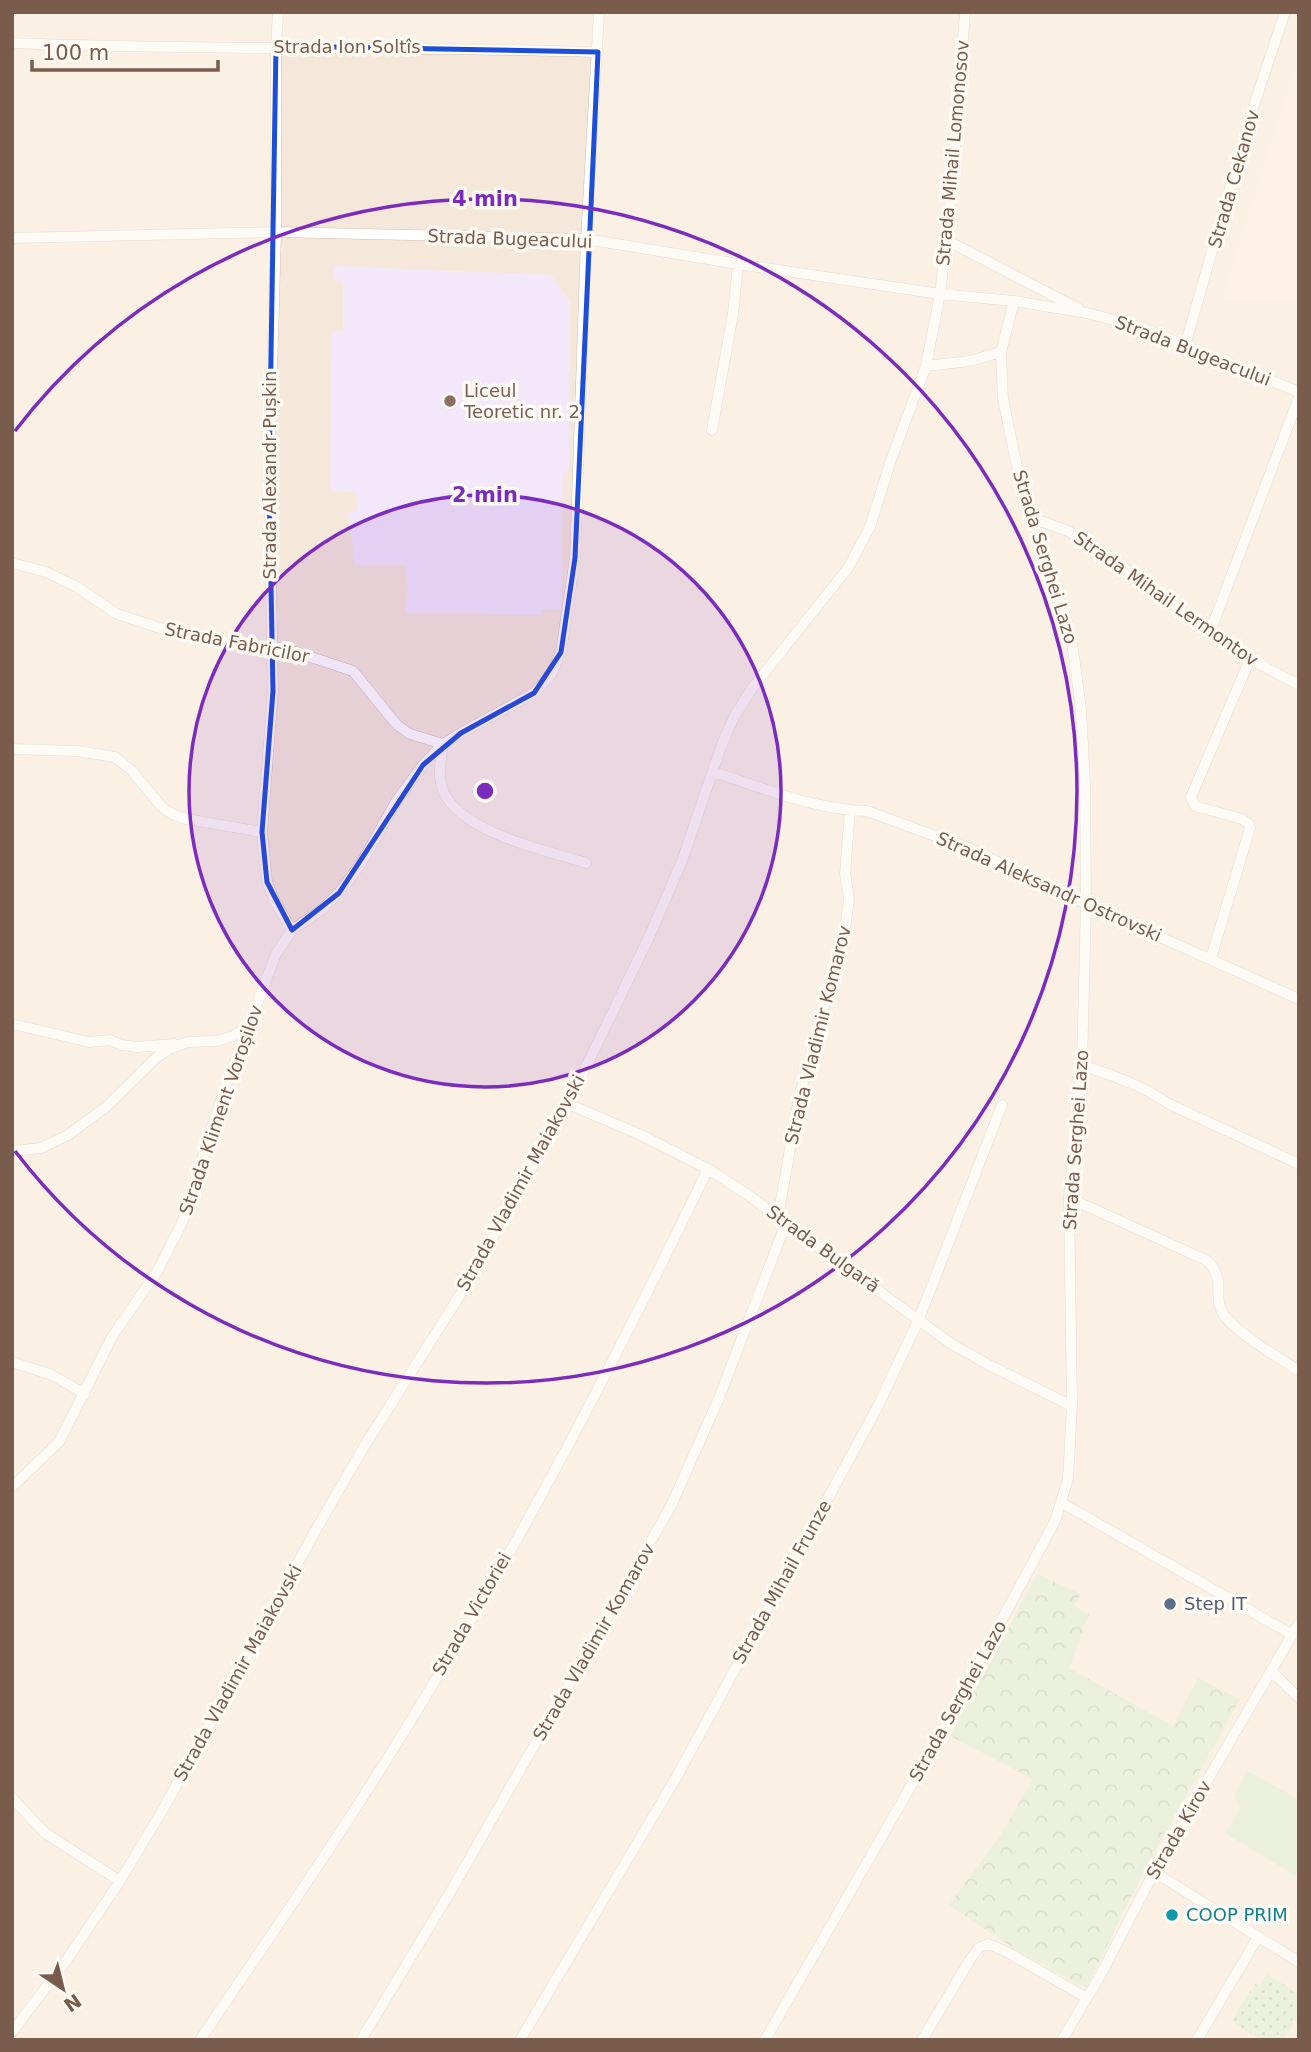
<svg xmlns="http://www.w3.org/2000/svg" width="1311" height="2052" font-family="'DejaVu Sans',sans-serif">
  <defs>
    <pattern id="grass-dots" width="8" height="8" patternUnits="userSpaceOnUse" patternTransform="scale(1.75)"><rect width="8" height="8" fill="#d8ecc9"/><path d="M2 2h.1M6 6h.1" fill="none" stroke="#b4c2a5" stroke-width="1.8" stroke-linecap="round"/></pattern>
    <pattern id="forest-crowns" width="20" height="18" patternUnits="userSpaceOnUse" patternTransform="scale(1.75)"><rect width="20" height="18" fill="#d8ecc9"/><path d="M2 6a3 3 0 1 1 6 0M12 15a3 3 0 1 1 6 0" fill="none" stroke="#b4c2a5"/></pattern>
  </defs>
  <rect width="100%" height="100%" fill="#fdf6ec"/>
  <path fill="#f5e8da" d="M12 12H1299V2040H12Z"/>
  <path fill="#fde8e0" d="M1299 53V302L1222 298 1296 64Z"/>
  <path fill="#f3e8fa" d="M334 266 551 275 570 302 569 470 563 474 561 609H542V615L405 613 408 590 405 566 355 565 348 512H357L356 492 330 491 332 331H343V281L333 280Z"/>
  <path fill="url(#grass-dots)" d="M1267 1974 1299 1994V2014L1284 2040H1261L1231 2021 1255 1984 1260 1987Z"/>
  <path fill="url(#forest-crowns)" d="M1037 1574 1081 1594 1074 1606 1089 1614 1069 1668 1173 1726 1198 1678 1240 1699 1134 1891 1086 1988 1018 1951 949 1905 1001 1834 1033 1779 950 1736Z"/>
  <path fill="#d8ecc9" d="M1247 1771 1299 1799V1878L1225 1833 1241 1807 1234 1797Z"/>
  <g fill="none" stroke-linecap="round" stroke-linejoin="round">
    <defs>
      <path id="minor" d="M278 12 276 46V232L269 480 273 691 262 832 267 882 275 902 292 930
        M12 43C207 51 403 46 598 52
        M12 238 276 232 586 239 738 264 940 294 1014 301 1087 313 1140 327 1299 392
        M946 240 1079 309
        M1185 346 1251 114 1285 12
        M926 366 970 361 1001 352
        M712 430 733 314 738 264
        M1032 518 1068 531 1096 547 1210 632 1250 659 1299 685
        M12 563 46 572 77 587 117 614 163 629 218 641 296 652 353 671 397 725 410 734 443 744C442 754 439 766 440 777 443 830 544 849 586 863
        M1210 632 1299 397
        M12 749 77 751 115 757 132 771 162 807 172 814 186 819 262 832
        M713 772C762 787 814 810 867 811L971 849 1086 904 1299 999
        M1211 958 1250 828 1249 824 1242 819 1195 806 1191 797 1250 659
        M12 1024 89 1042 110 1040 122 1045 137 1047 174 1044
        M1082 1065C1113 1076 1142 1085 1169 1104L1299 1164
        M568 1104 641 1135 708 1169 748 1195 950 1343 987 1364 1072 1406
        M12 1151 41 1148 68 1135 106 1107 157 1057 171 1048 188 1042 217 1041 233 1036 249 1026
        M1069 1198 1206 1260C1228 1279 1211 1296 1224 1315 1238 1334 1278 1357 1299 1371
        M778 1217 799 1098 845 929 849 898 845 874 850 810
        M12 1362 52 1375 85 1394
        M12 1487 59 1442 112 1337 158 1270 181 1225 195 1190 206 1144 227 1083 276 954 292 930 321 910 339 893 362 862 397 800 423 765 443 744 461 733 534 693 551 675 561 652 575 558 586 239 599 12
        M1062 1503 1291 1634
        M1271 1671 1299 1698
        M12 1798 45 1833 120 1881
        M1154 1872 1299 1962
        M12 2032 66 1961 120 1881 165 1806 318 1526 365 1445 460 1295 568 1104 650 935 682 861 722 744 734 717 753 687 848 568 870 527 891 460 926 366 940 294 951 200 965 12
        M200 2040C256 1957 314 1874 368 1789 495 1591 606 1381 708 1169
        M361 2040 455 1884 671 1506 719 1398 786 1223
        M520 2040 676 1778 877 1408 919 1319 1002 1105
        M765 2040 938 1739 1055 1521 1068 1479 1072 1406 1069 1198 1082 1065 1086 904 1085 783 1081 710 1073 649 1066 618 1053 584 1019 476 1003 399 1001 352 1014 301
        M922 2040 971 1958 979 1948 988 1944 1005 1951 1087 1998
        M1062 2040 1100 1976 1154 1872 1299 1623
        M1197 2040 1258 1937"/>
    </defs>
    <use href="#minor" stroke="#d1beb0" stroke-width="11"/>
    <use href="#minor" stroke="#fff" stroke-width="10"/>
  </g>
  <path d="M0 0H1311V2052H0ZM276 46 598 52 575 558 561 652 534 693 461 733 423 765 339 893 292 930 267 882 262 832 273 691 269 480Z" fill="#fdf6ec" fill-opacity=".55" fill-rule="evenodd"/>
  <path fill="none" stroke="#1d4ed8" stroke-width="5" stroke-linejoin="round" d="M276 46 598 52 575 558 561 652 534 693 461 733 423 765 339 893 292 930 267 882 262 832 273 691 269 480Z"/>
  <circle cx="485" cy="791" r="296" fill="#7b2cbf" fill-opacity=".12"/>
  <g fill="none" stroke="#7b2cbf" stroke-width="3.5">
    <circle cx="485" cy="791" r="296"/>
    <path d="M15 431A592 592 0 1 1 15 1151"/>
  </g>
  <circle fill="#8d6e63" stroke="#fffaf3" stroke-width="2.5" cx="450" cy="401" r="7"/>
  <circle fill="#5c6f8a" stroke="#fffaf3" stroke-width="2.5" cx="1170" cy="1604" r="7"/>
  <circle fill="#0f9aa8" stroke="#fffaf3" stroke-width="2.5" cx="1172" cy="1915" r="7"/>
  <g text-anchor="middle" stroke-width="7" stroke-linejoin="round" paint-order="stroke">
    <g font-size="18" fill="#7a5c4d" stroke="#fffaf3">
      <text x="347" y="53">Strada Ion Soltîs</text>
      <text transform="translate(953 153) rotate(-85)" y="6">Strada Mihail Lomonosov</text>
      <text transform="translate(1234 179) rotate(-74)" y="6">Strada Cekanov</text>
      <text transform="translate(510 239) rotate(2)" y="6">Strada Bugeacului</text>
      <text transform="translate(1193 351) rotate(21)" y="6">Strada Bugeacului</text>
      <text transform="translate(270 475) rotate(-90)" y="6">Strada Alexandr Pușkin</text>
      <text transform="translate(1045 557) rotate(73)" y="6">Strada Serghei Lazo</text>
      <text transform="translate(1166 599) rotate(35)" y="6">Strada Mihail Lermontov</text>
      <text transform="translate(237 643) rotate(11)" y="6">Strada Fabricilor</text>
      <text transform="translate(1049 887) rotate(24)" y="6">Strada Aleksandr Ostrovski</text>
      <text transform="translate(818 1035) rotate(-76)" y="6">Strada Vladimir Komarov</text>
      <text transform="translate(221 1110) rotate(-71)" y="6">Strada Kliment Voroșilov</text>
      <text transform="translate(1076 1140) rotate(-86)" y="6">Strada Serghei Lazo</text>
      <text transform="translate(521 1183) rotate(-61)" y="6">Strada Vladimir Maiakovski</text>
      <text transform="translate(823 1249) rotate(36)" y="6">Strada Bulgară</text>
      <text transform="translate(782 1582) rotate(-61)" y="6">Strada Mihail Frunze</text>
      <text transform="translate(472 1614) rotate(-60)" y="6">Strada Victoriei</text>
      <text transform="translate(594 1642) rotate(-60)" y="6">Strada Vladimir Komarov</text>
      <text transform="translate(238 1673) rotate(-61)" y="6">Strada Vladimir Maiakovski</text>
      <text transform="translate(958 1701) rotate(-61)" y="6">Strada Serghei Lazo</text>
      <text transform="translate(1179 1830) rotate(-60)" y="6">Strada Kirov</text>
    </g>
    <g font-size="18" fill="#785e54" stroke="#fffaf3" text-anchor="start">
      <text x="464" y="397">Liceul<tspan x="464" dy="21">Teoretic nr. 2</tspan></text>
    </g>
    <g font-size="18" fill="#4e5e75" stroke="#fffaf3" text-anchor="start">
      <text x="1184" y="1610">Step IT</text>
    </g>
    <g font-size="18" fill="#0d838f" stroke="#fffaf3" text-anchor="start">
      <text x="1186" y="1921">COOP PRIM</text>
    </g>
  </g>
  <circle cx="485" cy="791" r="10" fill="#7b2cbf" stroke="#fffaf3" stroke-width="3.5"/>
  <g font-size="21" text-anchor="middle" font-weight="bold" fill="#7b2cbf" stroke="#fffaf3" stroke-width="7" stroke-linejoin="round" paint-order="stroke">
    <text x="485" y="206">4 min</text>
    <text x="485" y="502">2 min</text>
  </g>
  <rect width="1311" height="2052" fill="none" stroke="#7a5c4d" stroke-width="28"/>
  <g transform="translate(63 1989) rotate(145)" stroke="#fffaf3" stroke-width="5" paint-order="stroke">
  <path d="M0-5L12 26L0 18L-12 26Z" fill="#7a5c4d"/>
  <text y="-10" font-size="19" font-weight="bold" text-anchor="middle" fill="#7a5c4d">N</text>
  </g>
  <path d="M32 60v10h186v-10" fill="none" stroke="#7a5c4d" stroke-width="3.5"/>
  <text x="42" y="60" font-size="21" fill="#7a5c4d" stroke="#fffaf3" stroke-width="5" paint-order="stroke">100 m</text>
</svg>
